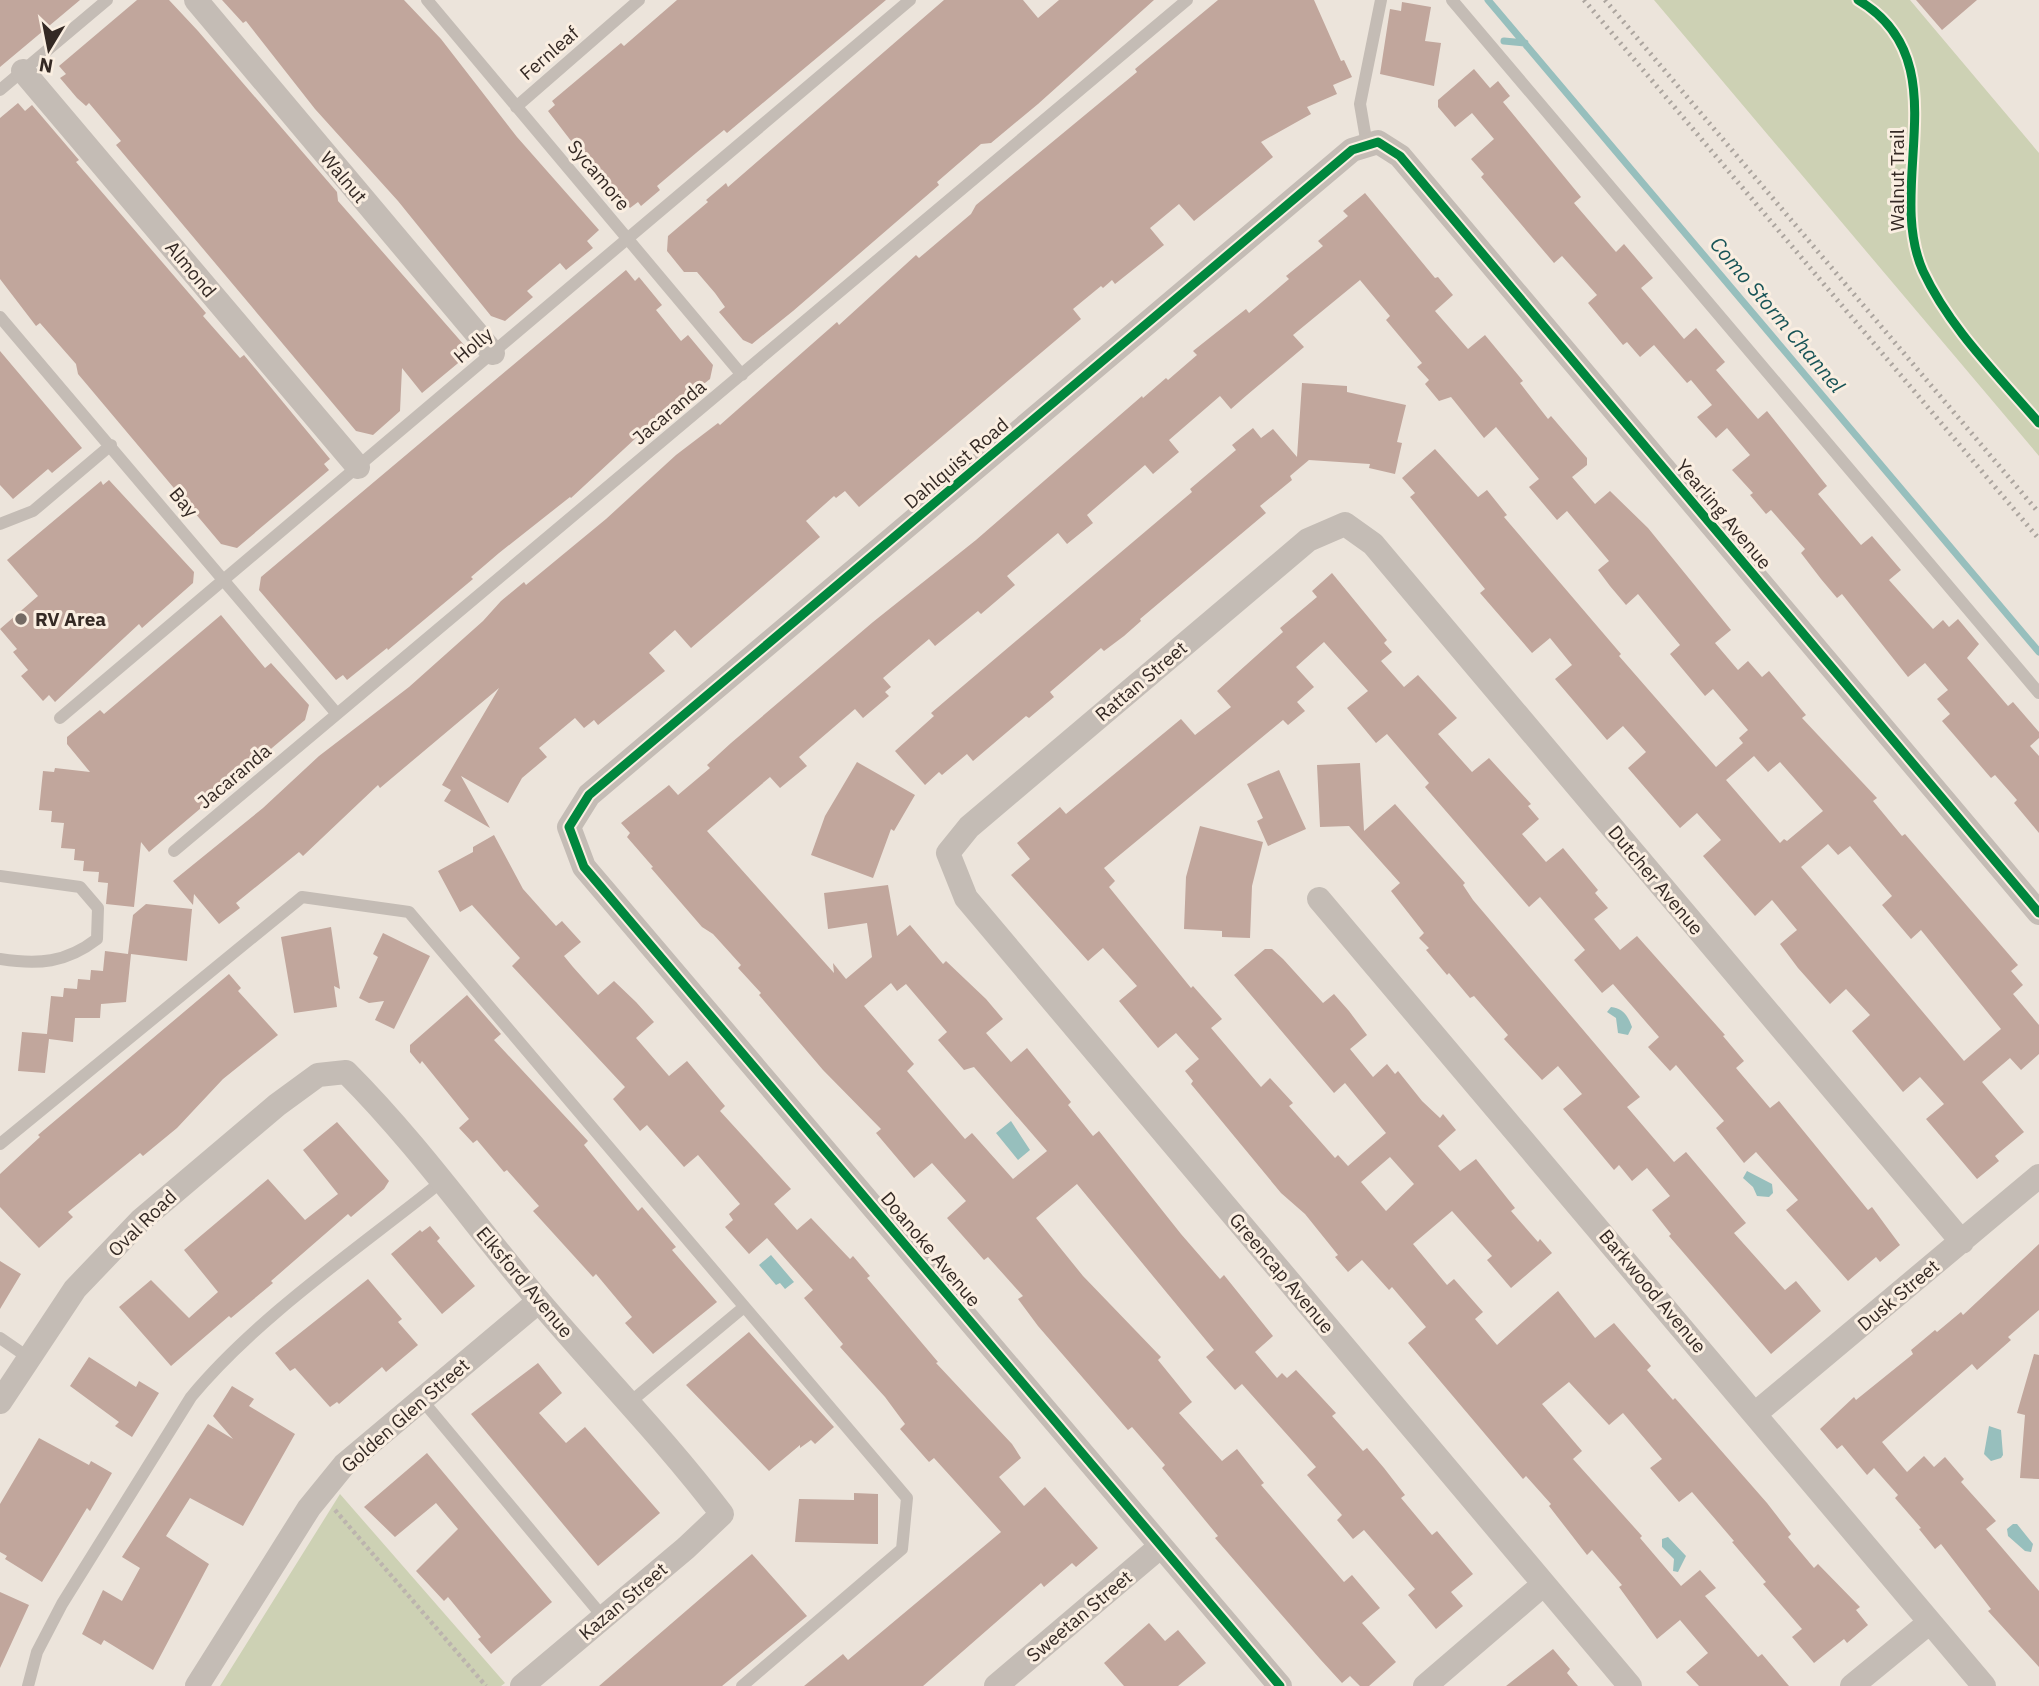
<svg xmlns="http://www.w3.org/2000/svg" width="2039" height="1686" font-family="'IBM Plex Sans',sans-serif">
  <rect width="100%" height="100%" fill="#ece4db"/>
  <path fill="#cdd1b4" d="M1654 0H1910L2039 153V456Z
    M340 1494 505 1683 501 1686H220Z"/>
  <path fill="#97bfbd" d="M1611 1007C1623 1008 1628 1016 1632 1027L1628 1035 1618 1033 1616 1018 1607 1012Z
    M1011 1121 1030 1150 1018 1160 996 1133Z
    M1747 1171 1772 1184 1773 1193 1769 1197 1757 1196 1753 1187 1743 1178Z
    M771 1255 794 1282 785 1289 780 1283 776 1285 759 1265Z
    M1989 1426 2001 1430 2003 1455 2001 1458 1991 1461 1984 1454Z
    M2013 1524H2017L2033 1544 2031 1552 2025 1551 2008 1536 2007 1529Z
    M1668 1537 1686 1556 1678 1572 1673 1571 1674 1559 1662 1547V1539Z"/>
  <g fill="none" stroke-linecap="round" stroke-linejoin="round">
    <path stroke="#97bfbd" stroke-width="7" d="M1488 0 2039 652
      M1504 41 1525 43"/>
  </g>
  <path fill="#c1a69c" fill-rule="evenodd" d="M0 0H80L0 67Z
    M137 0H169L198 31 337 192 338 201 465 346 461 349 463 359 422 393 402 368 400 411 373 435 356 431 116 145 121 141 89 103 86 106 77 98 60 78 66 74 59 66Z
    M222 0H404L441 39 517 137 599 230 587 241 593 248 566 270 560 263 527 291 533 297 505 321 491 316 398 201 315 109 246 21 243 23Z
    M677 0H886L727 133 724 130 696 153 657 186 660 190 641 206 638 202 630 208 587 158 585 159 548 111 555 105 552 101 621 43 624 46Z
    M944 0H1023L1038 18 1059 0H1154L1038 104 991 143 981 144 937 182 939 185 793 311 752 344 743 340 719 312 725 307 715 293 697 272H684L667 251 668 236 708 202 706 200 726 183 728 187Z
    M1218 0H1314L1341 61 1344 60 1352 77 1333 85 1337 94 1307 107 1311 114 1261 142 1273 157 1194 221 1179 204 1150 228 1164 245 1115 284 1112 280 1103 288 1101 286 1073 309 1081 319 859 507 845 491 836 498 834 496 806 521 820 537 691 648 675 630 649 653 665 671 598 725 594 720 584 728 575 718 539 748 547 757 522 778 508 803 461 776 490 828 444 801 451 790 442 785 499 688 380 788 378 785 303 856 299 852 236 903 240 908 219 924 194 894 193 905 173 881 263 808 319 756 409 687 483 621 501 601 524 582 526 585 606 519 676 455 718 423 720 425 837 322 839 325 916 255 919 258 925 253 971 214 976 205 1137 72 1135 69Z
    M1916 0H1977L1942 30Z
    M1402 2 1431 7 1425 41 1441 43 1434 86 1380 74 1390 9 1401 11Z
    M1474 69 1490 88 1498 81 1510 96 1503 102 1581 197 1574 203 1616 252 1624 244 1653 278 1641 288 1684 339 1696 328 1725 362 1716 370 1758 419 1767 411 1827 486 1818 494 1861 545 1872 536 1901 570 1889 580 1933 629 1943 620 1949 627 1958 619 1979 644 1967 658 2008 706 2013 702 2039 732V738L2030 746 2039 756V833L2014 803 2017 800 1995 775 1991 778 1942 721 1950 714 1937 699 1948 690 1925 663 1908 677 1842 594 1837 598 1821 579 1801 553 1805 549 1771 510 1766 514 1750 495 1753 493 1732 470 1750 455 1727 428 1716 438 1697 417 1712 405 1691 380 1687 383 1654 345 1640 357 1627 342 1623 345 1588 303 1597 295 1562 256 1554 263 1481 177 1484 174 1471 159 1494 139 1472 113 1455 127 1438 107V100Z
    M18 103 25 111 32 105 79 160 76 162 206 313 203 316 240 358 244 355 330 459 324 464 329 470 237 548 221 544 78 374 76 364 40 323 36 326 0 279V118Z
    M1365 193 1435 278 1438 277 1453 295 1435 311 1468 349 1485 335 1523 381 1520 383 1548 419 1551 416 1587 458V465L1572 477 1595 504 1610 491 1648 528 1731 630 1715 643 1738 670 1748 661 1762 677 1769 671 1806 715 1802 718 1877 798 1873 801 1902 836 1905 834 2018 965 2011 971 2023 985 2013 994 2039 1025V1054L2021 1070 2010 1058 1982 1082 2024 1132 1995 1156 1999 1161 1977 1179 1926 1119 1944 1104 1920 1077 1903 1092 1852 1031 1870 1015 1846 989 1830 1004 1798 968 1780 944 1797 930 1772 900 1755 916 1703 856 1721 840 1697 813 1680 828 1628 768 1646 752 1623 726 1607 740 1555 679 1572 665 1550 638 1532 653 1480 593 1485 589 1410 497 1415 493 1402 478 1435 449 1478 497 1487 490 1507 515 1504 517 1621 654 1619 656 1716 767 1743 743 1739 738 1748 730 1713 689 1705 696 1670 654 1680 645 1638 594 1626 605 1610 586 1598 570 1609 561 1567 511 1557 520 1529 487 1539 479 1496 427 1484 438 1451 397 1439 401 1425 384 1429 380 1417 367 1422 363 1386 320 1390 316 1360 280 1293 335 1304 347 1247 395 1231 409 1220 396 1169 440 1179 452 1153 474 1145 465 1087 515 1093 523 1067 544 1058 533 1007 576 1015 585 981 614 978 611 935 646 929 639 883 678 891 687 885 692 889 696 863 718 855 709 799 757 807 766 780 788 770 777 707 831 834 973 833 963 846 979 872 957 867 923 828 929 824 893 888 885 897 936 910 925 943 964 946 961 986 999 1003 1019 986 1033 1011 1062 1027 1048 1071 1102 1068 1105 1093 1136 1099 1131 1181 1234 1220 1279 1224 1275 1273 1336 1255 1352 1277 1378 1282 1373 1287 1378 1296 1370 1336 1413 1332 1416 1363 1451 1367 1448 1384 1468 1405 1495 1401 1498 1432 1535 1437 1531 1473 1574 1451 1592 1463 1606 1436 1629 1408 1595 1415 1589 1364 1530 1353 1539 1337 1520 1342 1515 1307 1475 1316 1467 1242 1384 1235 1390 1206 1357 1214 1350 1077 1184 1036 1218 1083 1276 1161 1357 1158 1360 1192 1402 1179 1413 1222 1461 1237 1449 1264 1483 1261 1485 1344 1582 1352 1575 1380 1608 1362 1623 1396 1662 1369 1686H1360L1350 1676 1342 1683 1320 1659 1215 1538 1218 1536 1162 1468 1165 1465 1132 1427 1128 1430 1038 1326 1018 1299 1023 1296 988 1257 984 1260 947 1218 966 1201 932 1163 914 1178 876 1133 881 1129 823 1070 759 995 761 993 738 968 741 965 713 934 702 927 651 868 653 867 627 837 630 833 621 823 669 785 678 795 710 768 707 765 731 743 873 622 976 540 1142 396 1143 398 1166 378 1168 380 1197 355 1193 351 1246 309 1249 313 1289 279 1286 276 1323 246 1318 241 1348 216 1343 211ZM1754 756 1768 772 1780 762 1823 811 1787 841 1784 839 1780 843 1726 780ZM1828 844 1838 855 1850 846 1892 896 1882 905 1911 939 1921 930 2001 1029 1964 1061 1801 867ZM891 983 897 991 906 984 947 1032 938 1040 964 1070 974 1067 1047 1151 1013 1179 972 1133 965 1139 907 1071 914 1064 864 1006Z
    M626 270 635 281 639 277 662 305 656 310 681 341 688 335 713 365 710 379 637 437 571 498 570 497 499 553 471 577 473 579 388 650 387 648 347 680 343 675 336 680 259 590 261 577Z
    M0 351 82 448 52 473 48 469 13 499 0 485Z
    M1302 383 1347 386V392L1406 405 1397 442 1402 443 1395 474 1369 468 1370 464 1309 460 1290 476 1292 480 1260 506 1266 513 1140 619 1141 621 1124 636 1104 651 1101 648 1050 692 1054 697 1029 718 1026 716 973 761 967 754 942 775 939 772 925 785 895 751 934 716 931 713 1192 492 1190 489 1236 450 1232 445 1253 428 1261 438 1273 429 1297 457Z
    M109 480 194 572 193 583 142 628 139 624 55 702 49 695 43 701 21 676 28 670 13 652 17 649 0 629 38 596 7 560 101 481 103 485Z
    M1332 573 1387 640 1384 643 1392 652 1381 661 1404 687 1418 675 1457 718 1438 734 1472 772 1489 758 1531 804 1528 806 1539 819 1522 834 1546 862 1563 848 1598 890 1595 893 1608 908 1594 919 1620 950 1637 936 1725 1035 1723 1036 1744 1061 1736 1068 1770 1108 1779 1101 1868 1210 1872 1207 1900 1245 1880 1262 1876 1257 1848 1281 1786 1210 1798 1200 1756 1152 1744 1163 1716 1128 1724 1121 1676 1065 1670 1071 1648 1047 1659 1037 1613 984 1602 993 1574 960 1585 950 1540 897 1529 907 1425 787 1429 783 1387 734 1376 743 1347 708 1368 691 1324 642 1296 667 1314 687 1297 702 1305 711 1288 725 1283 720 1104 868 1115 881 1109 887 1191 988 1193 986 1222 1019 1211 1028 1261 1087 1270 1078 1293 1103 1289 1106 1335 1158 1338 1155 1348 1166 1386 1133 1345 1083 1334 1093 1234 975 1265 949H1272L1283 959 1323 1003 1334 994 1349 1011 1367 1035 1350 1049 1373 1077 1387 1064 1395 1074 1398 1071 1422 1101 1440 1118 1443 1114 1456 1130 1438 1146 1460 1171 1476 1159 1515 1208 1511 1211 1538 1242 1540 1239 1552 1253 1511 1288 1487 1260 1492 1256 1452 1211 1413 1244 1447 1285 1454 1279 1483 1312 1475 1319 1497 1345 1558 1291 1595 1338 1614 1323 1651 1366 1647 1370 1673 1400 1675 1398 1767 1503 1791 1534 1788 1537 1814 1568 1818 1564 1860 1607 1856 1610 1868 1625 1847 1643 1844 1639 1814 1663 1792 1637 1802 1629 1763 1584 1766 1582 1732 1542 1734 1541 1692 1492 1679 1502 1650 1468 1662 1459 1623 1413 1609 1425 1569 1382 1542 1404 1582 1451 1573 1459 1642 1536 1640 1538 1681 1586 1700 1570 1716 1588 1705 1596 1758 1657 1762 1654 1789 1686H1699L1686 1672 1708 1653 1680 1620 1657 1639 1619 1587 1622 1585 1592 1550 1587 1555 1549 1506 1551 1504 1526 1476 1523 1479 1408 1343 1426 1327 1392 1287 1389 1290 1362 1260 1348 1272 1335 1257 1338 1255 1305 1214 1281 1193 1191 1084 1193 1081 1185 1071 1199 1059 1176 1033 1158 1048 1119 1001 1137 986 1103 948 1088 961 1011 875 1030 859 1017 843 1060 807 1066 814 1181 719 1195 735 1231 707 1217 691 1283 632 1280 628 1317 597 1312 591ZM1390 1157 1414 1184 1386 1211 1361 1182Z
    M221 615 265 668 271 663 309 705 305 720 149 852 141 842 134 907 106 904 108 883 98 882 99 872 83 871 84 861 74 860 75 849 61 848 64 823 51 822 52 811 39 810 43 771 54 772 55 768 90 772 67 744V737L100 710 104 714Z
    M857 762 915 795 894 831 891 829 873 878 811 855 825 816Z
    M1360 763 1364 831 1395 804 1465 883 1463 885 1473 900 1640 1097 1627 1107 1674 1162 1686 1152 1746 1223 1734 1233 1785 1290 1796 1281 1821 1311 1771 1354 1669 1236 1671 1234 1652 1210 1670 1196 1647 1168 1632 1181 1619 1165 1614 1170 1563 1109 1582 1094 1558 1066 1542 1080 1504 1039 1508 1035 1474 996 1470 998 1449 973 1447 975 1426 950 1429 948 1419 938 1424 933 1391 891 1400 883 1349 826 1320 827 1317 765Z
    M1279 770 1306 829 1268 846 1257 821 1263 818 1247 784Z
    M1200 826 1263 842 1252 886 1250 938 1222 937V931L1184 929 1186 877Z
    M494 835 523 889 556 926 562 921 581 942 564 956 573 967 598 995 614 981 636 1002 654 1022 636 1038 669 1076 687 1061 725 1106 720 1111 791 1189 774 1204 797 1230 811 1218 850 1259 853 1256 870 1276 867 1278 938 1362 936 1363 1012 1444 1021 1458 999 1477 1024 1506 1045 1487 1098 1548 1076 1567 1072 1563 1044 1587 1041 1583 923 1686H804L843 1654 848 1660 1001 1532 934 1458 929 1462 900 1429 905 1424 885 1397 840 1347 843 1344 804 1298 813 1290 767 1238 749 1254 725 1227 733 1220 729 1214 740 1204 698 1155 684 1167 647 1125 640 1131 613 1099 625 1087 512 966 520 958 472 905 460 912 438 871 473 852V847Z
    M146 904 192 909 187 961 131 954 126 1002 101 1004 100 1018H75L73 1042 49 1039 45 1073 18 1071 22 1032 47 1034 51 996 63 997 64 988 77 989 78 979 90 980 91 970 103 971 105 951 128 954 133 915Z
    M331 927 340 989 334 986 337 1007 294 1013 281 937Z
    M383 933 430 956 394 1029 375 1020 384 1001 369 1003 359 998 378 957 373 954Z
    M229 974 241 988 238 991 278 1035 223 1079 177 1128 143 1156 140 1153 68 1212 73 1217 39 1248 0 1207V1174L40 1137 38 1135Z
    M467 995 501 1034 494 1040 588 1141 584 1145 638 1211 642 1207 676 1247 672 1250 717 1302 653 1354 625 1323 632 1317 596 1274 593 1277 533 1211 539 1206 507 1170 504 1172 477 1140 473 1143 459 1128 469 1119 422 1061 420 1064 410 1052V1045Z
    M337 1122 389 1181 384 1189 351 1217 348 1214 271 1281 273 1283 231 1318 229 1316 171 1366 119 1307 151 1280 189 1318 218 1292 184 1250 268 1179 305 1220 338 1194 303 1150Z
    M430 1226 440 1238 437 1241 475 1286 442 1314 391 1254 420 1230 422 1232Z
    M2039 1244V1310L2008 1337 2011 1340 1977 1370 1972 1364 1882 1442 1907 1472 1924 1456 1934 1467 1945 1457 1964 1479 1961 1482 1996 1521 1986 1529 2039 1591V1667L1988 1611 1991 1609 1941 1544 1935 1549 1919 1529 1921 1528 1895 1498 1898 1495 1874 1468 1867 1475 1842 1445 1837 1449 1820 1429 1854 1397 1856 1400 1913 1354 1911 1350 1935 1330 1937 1332 1961 1312 1963 1315Z
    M0 1261 21 1274 0 1309Z
    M368 1279 402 1319 398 1322 418 1345 386 1372 382 1367 339 1404 337 1402 330 1407 295 1368 290 1371 275 1353Z
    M749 1332 834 1427 815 1444 811 1440 800 1448V1445L769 1471 686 1385Z
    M2034 1354 2039 1355V1479L2020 1478 2025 1415 2017 1413Z
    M89 1357 136 1387 139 1381 159 1393 132 1437 115 1426 119 1422 70 1386Z
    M538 1363 562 1393 539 1413 566 1443 585 1427 660 1513 598 1566 471 1414Z
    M232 1386 254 1399 249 1406 295 1434 243 1526 190 1498 166 1536 209 1564 153 1670 104 1640 101 1645 82 1634 103 1590 122 1601 140 1568 122 1557 208 1424 233 1439 213 1416Z
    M39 1438 89 1465 91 1461 112 1473 90 1511 87 1508 42 1582 5 1559 7 1556 0 1552V1504Z
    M427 1453 552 1602 491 1654 478 1639 481 1637 448 1597 444 1601 416 1571 458 1529 436 1503 395 1537 364 1507Z
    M854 1493 878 1494V1544L795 1542 799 1499 854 1500Z
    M752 1554 807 1616 722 1686H599Z
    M0 1592 29 1605 0 1668Z
    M1149 1623 1165 1641 1178 1630 1206 1663 1178 1686H1124L1104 1663Z
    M1553 1649 1570 1669 1567 1673 1578 1686H1506Z"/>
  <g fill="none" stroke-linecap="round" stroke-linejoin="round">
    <path stroke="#bcb4ae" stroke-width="4.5" stroke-dasharray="3.5 3.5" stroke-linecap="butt" d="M335 1510 486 1686"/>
    <path stroke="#c4bcb5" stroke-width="12" d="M427 0 742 375
      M1452 0 2039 693
      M0 90 107 0
      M516 107 639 0
      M1367 145 1360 104 1381 0
      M0 317 337 714
      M0 524 33 511 111 445
      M60 718 910 0
      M174 851 1187 0
      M0 876 80 887 98 908 97 939C66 963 38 965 0 959
      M0 1144 302 897 409 912 907 1498 902 1549 742 1686
      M0 1338 29 1358
      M422 1400 603 1617
      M629 1403 744 1307
      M28 1686 37 1652 62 1604 191 1397C257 1317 359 1248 441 1182"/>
    <path stroke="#c4bcb5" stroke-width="24" d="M196 0 493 353
      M23 71 358 467
      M1319 899 1984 1686
      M0 1402 75 1289 140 1221 277 1105 318 1075 346 1072C416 1142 474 1224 538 1300 599 1372 665 1439 722 1514L686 1548 522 1686
      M1756 1413 2039 1176
      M197 1686 309 1508 344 1465 539 1301
      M996 1686 1161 1546
      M1280 1686 584 867 569 827 589 795 1352 150 1378 142 1400 156 2039 913
      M1425 1686 1544 1584
      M1630 1686 966 898 948 853 969 827 1308 540 1345 524 1373 544 1962 1242
      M1852 1686 1930 1622"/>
    <path stroke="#aca59f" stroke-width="5" stroke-dasharray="2 5" stroke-linecap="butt" d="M1584 0 2039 539
      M1605 0 2039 513"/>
    <defs>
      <path id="cycleway" d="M1858 0C1961 61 1884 184 1923 271 1950 329 1998 375 2039 423
        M1280 1686 584 867 569 827 589 795 1352 150 1378 142 1400 156 2039 913"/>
    </defs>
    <use href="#cycleway" stroke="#faeee1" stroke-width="13"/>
    <use href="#cycleway" stroke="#00873e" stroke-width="9"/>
  </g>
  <circle fill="#746a64" stroke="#faeee1" stroke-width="2.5" cx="21" cy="619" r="7"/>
  <g text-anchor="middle" stroke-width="6" stroke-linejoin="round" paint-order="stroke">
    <g font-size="19" fill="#342924" stroke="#faeee1">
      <text transform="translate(549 53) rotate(-41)" y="7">Fernleaf</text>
      <text transform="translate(599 175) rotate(50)" y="7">Sycamore</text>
      <text transform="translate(344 177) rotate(50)" y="7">Walnut</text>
      <text transform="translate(1897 180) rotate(-90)" y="7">Walnut Trail</text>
      <text transform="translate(191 269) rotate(50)" y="7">Almond</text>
      <text transform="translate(473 345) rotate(-40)" y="7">Holly</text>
      <text transform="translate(669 412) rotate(-40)" y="7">Jacaranda</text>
      <text transform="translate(956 463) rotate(-40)" y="7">Dahlquist Road</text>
      <text transform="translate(184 502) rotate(50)" y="7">Bay</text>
      <text transform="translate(1724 514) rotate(50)" y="7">Yearling Avenue</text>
      <text transform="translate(1141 681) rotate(-40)" y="7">Rattan Street</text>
      <text transform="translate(234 776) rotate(-40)" y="7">Jacaranda</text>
      <text transform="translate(1656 880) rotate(50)" y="7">Dutcher Avenue</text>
      <text transform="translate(142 1223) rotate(-44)" y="7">Oval Road</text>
      <text transform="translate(931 1249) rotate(50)" y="7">Doanoke Avenue</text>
      <text transform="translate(1282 1273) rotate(50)" y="7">Greencap Avenue</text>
      <text transform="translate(525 1282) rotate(50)" y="7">Elksford Avenue</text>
      <text transform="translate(1653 1291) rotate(50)" y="7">Barkwood Avenue</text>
      <text transform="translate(1898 1295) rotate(-40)" y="7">Dusk Street</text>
      <text transform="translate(405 1415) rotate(-41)" y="7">Golden Glen Street</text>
      <text transform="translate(623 1601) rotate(-40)" y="7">Kazan Street</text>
      <text transform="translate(1079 1616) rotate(-40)" y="7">Sweetan Street</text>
    </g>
    <g font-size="19" font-weight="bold" fill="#342924" stroke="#faeee1" text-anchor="start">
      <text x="35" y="626">RV Area</text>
    </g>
    <g font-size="21" font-style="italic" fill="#185457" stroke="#faeee1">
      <text transform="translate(1777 315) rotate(50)" y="7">Como Storm Channel</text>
    </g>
  </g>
  <g transform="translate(49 49) rotate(190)" stroke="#faeee1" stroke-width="5" paint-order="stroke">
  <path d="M0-5L12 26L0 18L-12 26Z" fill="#342924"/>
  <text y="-10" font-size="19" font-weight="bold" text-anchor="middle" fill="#342924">N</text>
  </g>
</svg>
